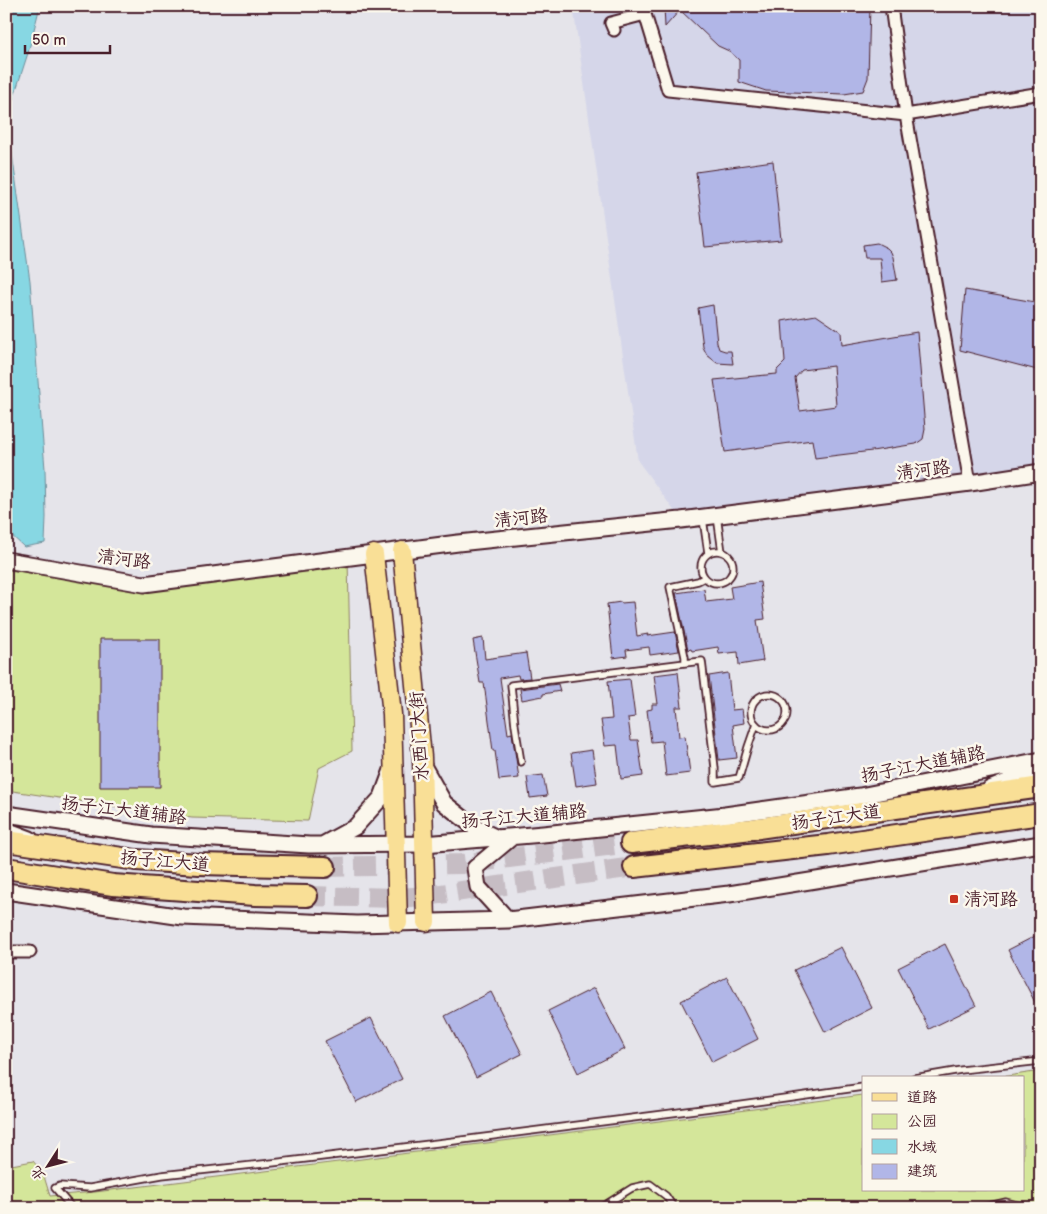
<svg xmlns="http://www.w3.org/2000/svg" width="1047" height="1214" font-family="'Balsamiq Sans','LXGW WenKai TC',sans-serif">
  <rect width="100%" height="100%" fill="#e5e4ea"/>
  <filter id="ink" filterUnits="userSpaceOnUse"><feTurbulence type="fractalNoise" baseFrequency=".02" numOctaves="2"/><feDisplacementMap in="SourceGraphic" scale="10" xChannelSelector="R" yChannelSelector="G"/><feConvolveMatrix kernelMatrix="1 2 1 2 8 2 1 2 1" color-interpolation-filters="sRGB"/></filter>
  <g filter="url(#ink)">
    <path fill="#d5d6e9" d="M573 6H1041V470L681 520 638 461Z"/>
    <path fill="#d4e69a" stroke="#8f8262" d="M348 558 352 751 319 768 308 821 192 818 6 790V570L144 584Z
      M1041 1071V1208H6V1166L33 1161 43 1173 50 1196 95 1192 338 1162 863 1095V1190H1023V1078H994Z"/>
    <path fill="#87d7e3" stroke="#6f8d99" d="M6 6H40L28 53 7 118 30 281 45 469 46 517 45 543 24 547 9 533 6 514Z"/>
    <path fill="#b1b6e7" stroke="#4a1f2b" fill-rule="evenodd" d="M664 6H870L868 78 863 91 844 94 766 91 739 82V60L729 51 718 46 680 10 665 27Z
      M773 161 781 240 705 247 696 172Z
      M877 243 887 248 891 252 893 257 897 280 882 282 880 258H865L863 245Z
      M965 290 1041 303V371L960 350Z
      M713 305 717 343 719 349 725 351H731L733 364 717 363 707 355 703 347 698 308Z
      M816 315 841 332 842 345 917 332 925 429 923 439 916 444 872 451 815 458 812 440 725 452 714 380 777 374V370L785 362 782 321ZM833 366 836 406 800 411 795 378 802 370Z
      M760 582 765 619 757 620 763 661 739 665 738 652 719 654 718 647 692 651 691 649 688 650 676 593 704 589 706 602 732 599 730 587Z
      M621 602V603L633 602 637 636 648 634 647 636 675 632 679 651 650 655 649 647 626 650 627 656 613 658 607 604Z
      M483 638 485 659 526 653 530 678 519 679 518 675 500 678 508 734 512 733 519 778 499 780 495 751H493L484 683H480L473 640Z
      M100 639H160V787H100Z
      M678 672 682 707H676L679 737 685 736 690 773 666 776 662 741 651 742 647 710 652 709V704H658L654 675Z
      M728 673 732 710 742 709 744 723 733 725 737 758 719 760 709 676Z
      M630 679 635 717 628 718 631 740H638L643 776 621 779 617 745 605 746 601 720 612 719 608 681Z
      M558 684 560 691 543 694V696L522 700 520 689Z
      M592 750 597 783 576 786 571 753Z
      M543 775 547 796 530 798 527 777Z
      M1041 933V1014L1008 950Z
      M945 944 976 1006 929 1029 898 968Z
      M841 947 872 1008 825 1032 794 970Z
      M727 977 758 1039 712 1062 681 1001Z
      M594 988 625 1049 578 1073 548 1011Z
      M491 992 522 1054 476 1077 445 1016Z
      M371 1018 402 1079 356 1102 325 1041Z"/>
    <g fill="none" stroke-linecap="round" stroke-linejoin="round">
      <path stroke="#c6bdc4" stroke-width="20" stroke-dasharray="20 10" stroke-linecap="butt" d="M325 867 461 864 631 843
        M307 896 398 898 426 896 634 867"/>
      <defs>
        <path id="lane" d="M717 516 722 552
          M703 519 708 553
          M701 567a16 16 0 1 1 32 0a16 16 0 1 1-32 0Z
          M685 663 702 661 715 768V782L739 778 748 747 756 724
          M751 712a18 18 0 1 1 36 0a18 18 0 1 1-36 0Z
          M521 762 515 725 511 685 685 663V657L670 587 698 581 704 578
          M914 1078 961 1070 1041 1061
          M72 1208 55 1188 60 1186 90 1188 162 1175 272 1163 454 1141 734 1105 863 1087
          M600 1208 632 1188 650 1184 666 1196 674 1208
          M980 1208 1006 1202 1028 1208"/>
        <path id="street" d="M645 6V14L668 90 906 115 1041 93
          M891 6 906 115 970 483
          M614 30 611 23 645 14
          M6 952H30"/>
        <path id="secondary" d="M6 560 144 584 458 543 681 520 970 483 1041 472
          M422 764 444 803 474 827 495 837
          M990 789 1012 780 1041 772
          M6 814 151 835 309 845 424 844 543 834 725 815 860 796 1041 760
          M6 830 30 839
          M324 844 355 827 382 797 392 770
          M6 891 183 917 357 924 508 920 729 894 1041 844
          M508 920 478 887 475 868 512 837"/>
        <path id="primary" d="M402 551 422 757 426 922
          M374 554 392 714 398 923"/>
        <path id="highway" d="M6 841 136 860 199 864 325 867
          M631 843 752 829 1041 787
          M634 867 828 845 1041 814
          M6 868 113 885 255 895 307 896"/>
      </defs>
      <use href="#lane" stroke="#4a1f2b" stroke-width="9"/>
      <use href="#street" stroke="#4a1f2b" stroke-width="15"/>
      <use href="#secondary" stroke="#4a1f2b" stroke-width="19"/>
      <use href="#primary" stroke="#4a1f2b" stroke-width="21"/>
      <use href="#highway" stroke="#4a1f2b" stroke-width="24"/>
      <use href="#lane" stroke="#fbf7ec" stroke-width="5.5"/>
      <use href="#street" stroke="#fbf7ec" stroke-width="11"/>
      <use href="#secondary" stroke="#fbf7ec" stroke-width="15"/>
      <use href="#primary" stroke="#f9df96" stroke-width="18"/>
      <use href="#highway" stroke="#f9df96" stroke-width="20"/>
    </g>
  </g>
  <rect fill="#c8321e" stroke="#fbf7ec" stroke-width="2" x="949" y="894" width="10" height="10" rx="2.5"/>
  <g text-anchor="middle" stroke-width="5" stroke-linejoin="round" paint-order="stroke">
    <g font-size="18" fill="#4a1f2b" stroke="#fbf7ec">
      <text transform="translate(923 470) rotate(-7)" y="6">清河路</text>
      <text transform="translate(521 518) rotate(-6)" y="6">清河路</text>
      <text transform="translate(124 559) rotate(7)" y="6">清河路</text>
      <text transform="translate(419 736) rotate(-94)" y="6">水西门大街</text>
      <text transform="translate(923 764) rotate(-11)" y="6">扬子江大道辅路</text>
      <text transform="translate(124 810) rotate(7)" y="6">扬子江大道辅路</text>
      <text transform="translate(524 816) rotate(-5)" y="6">扬子江大道辅路</text>
      <text transform="translate(836 817) rotate(-8)" y="6">扬子江大道</text>
      <text transform="translate(165 861) rotate(5)" y="6">扬子江大道</text>
    </g>
    <g font-size="18" fill="#4a1f2b" stroke="#fbf7ec" text-anchor="start">
      <text x="964" y="905">清河路</text>
    </g>
  </g>
  <rect width="1047" height="1214" fill="none" stroke="#fbf7ec" stroke-width="25"/>
  <rect x="12" y="12" width="1022" height="1189" fill="none" stroke="#4a1f2b" stroke-width="2" filter="url(#ink)"/>
  <rect x="862" y="1076" width="162" height="115" fill="#fbf7ec" stroke="#b4a19f"/>
  <rect x="872" y="1093" width="25" height="8" fill="#f9df96" stroke="#b4a19f"/>
  <text x="907" y="1102" font-size="15" fill="#4a1f2b">道路</text>
  <rect x="872" y="1114" width="25" height="15" fill="#d4e69a" stroke="#b4a19f"/>
  <text x="907" y="1126" font-size="15" fill="#4a1f2b">公园</text>
  <rect x="872" y="1139" width="25" height="15" fill="#87d7e3" stroke="#b4a19f"/>
  <text x="907" y="1152" font-size="15" fill="#4a1f2b">水域</text>
  <rect x="872" y="1164" width="25" height="15" fill="#b1b6e7" stroke="#b4a19f"/>
  <text x="907" y="1176" font-size="15" fill="#4a1f2b">建筑</text>
  <g transform="translate(48 1166) rotate(234)" stroke="#fbf7ec" stroke-width="4" paint-order="stroke">
  <path d="M0-4L9 19L0 12L-9 19Z" fill="#4a1f2b"/>
  <text y="-8" font-size="14" font-weight="bold" text-anchor="middle" fill="#4a1f2b">北</text>
  </g>
  <path d="M25 45v8h85v-8" fill="none" stroke="#4a1f2b" stroke-width="2.5"/>
  <text x="32" y="45" font-size="15" fill="#4a1f2b" stroke="#fbf7ec" stroke-width="4" paint-order="stroke">50 m</text>
</svg>
